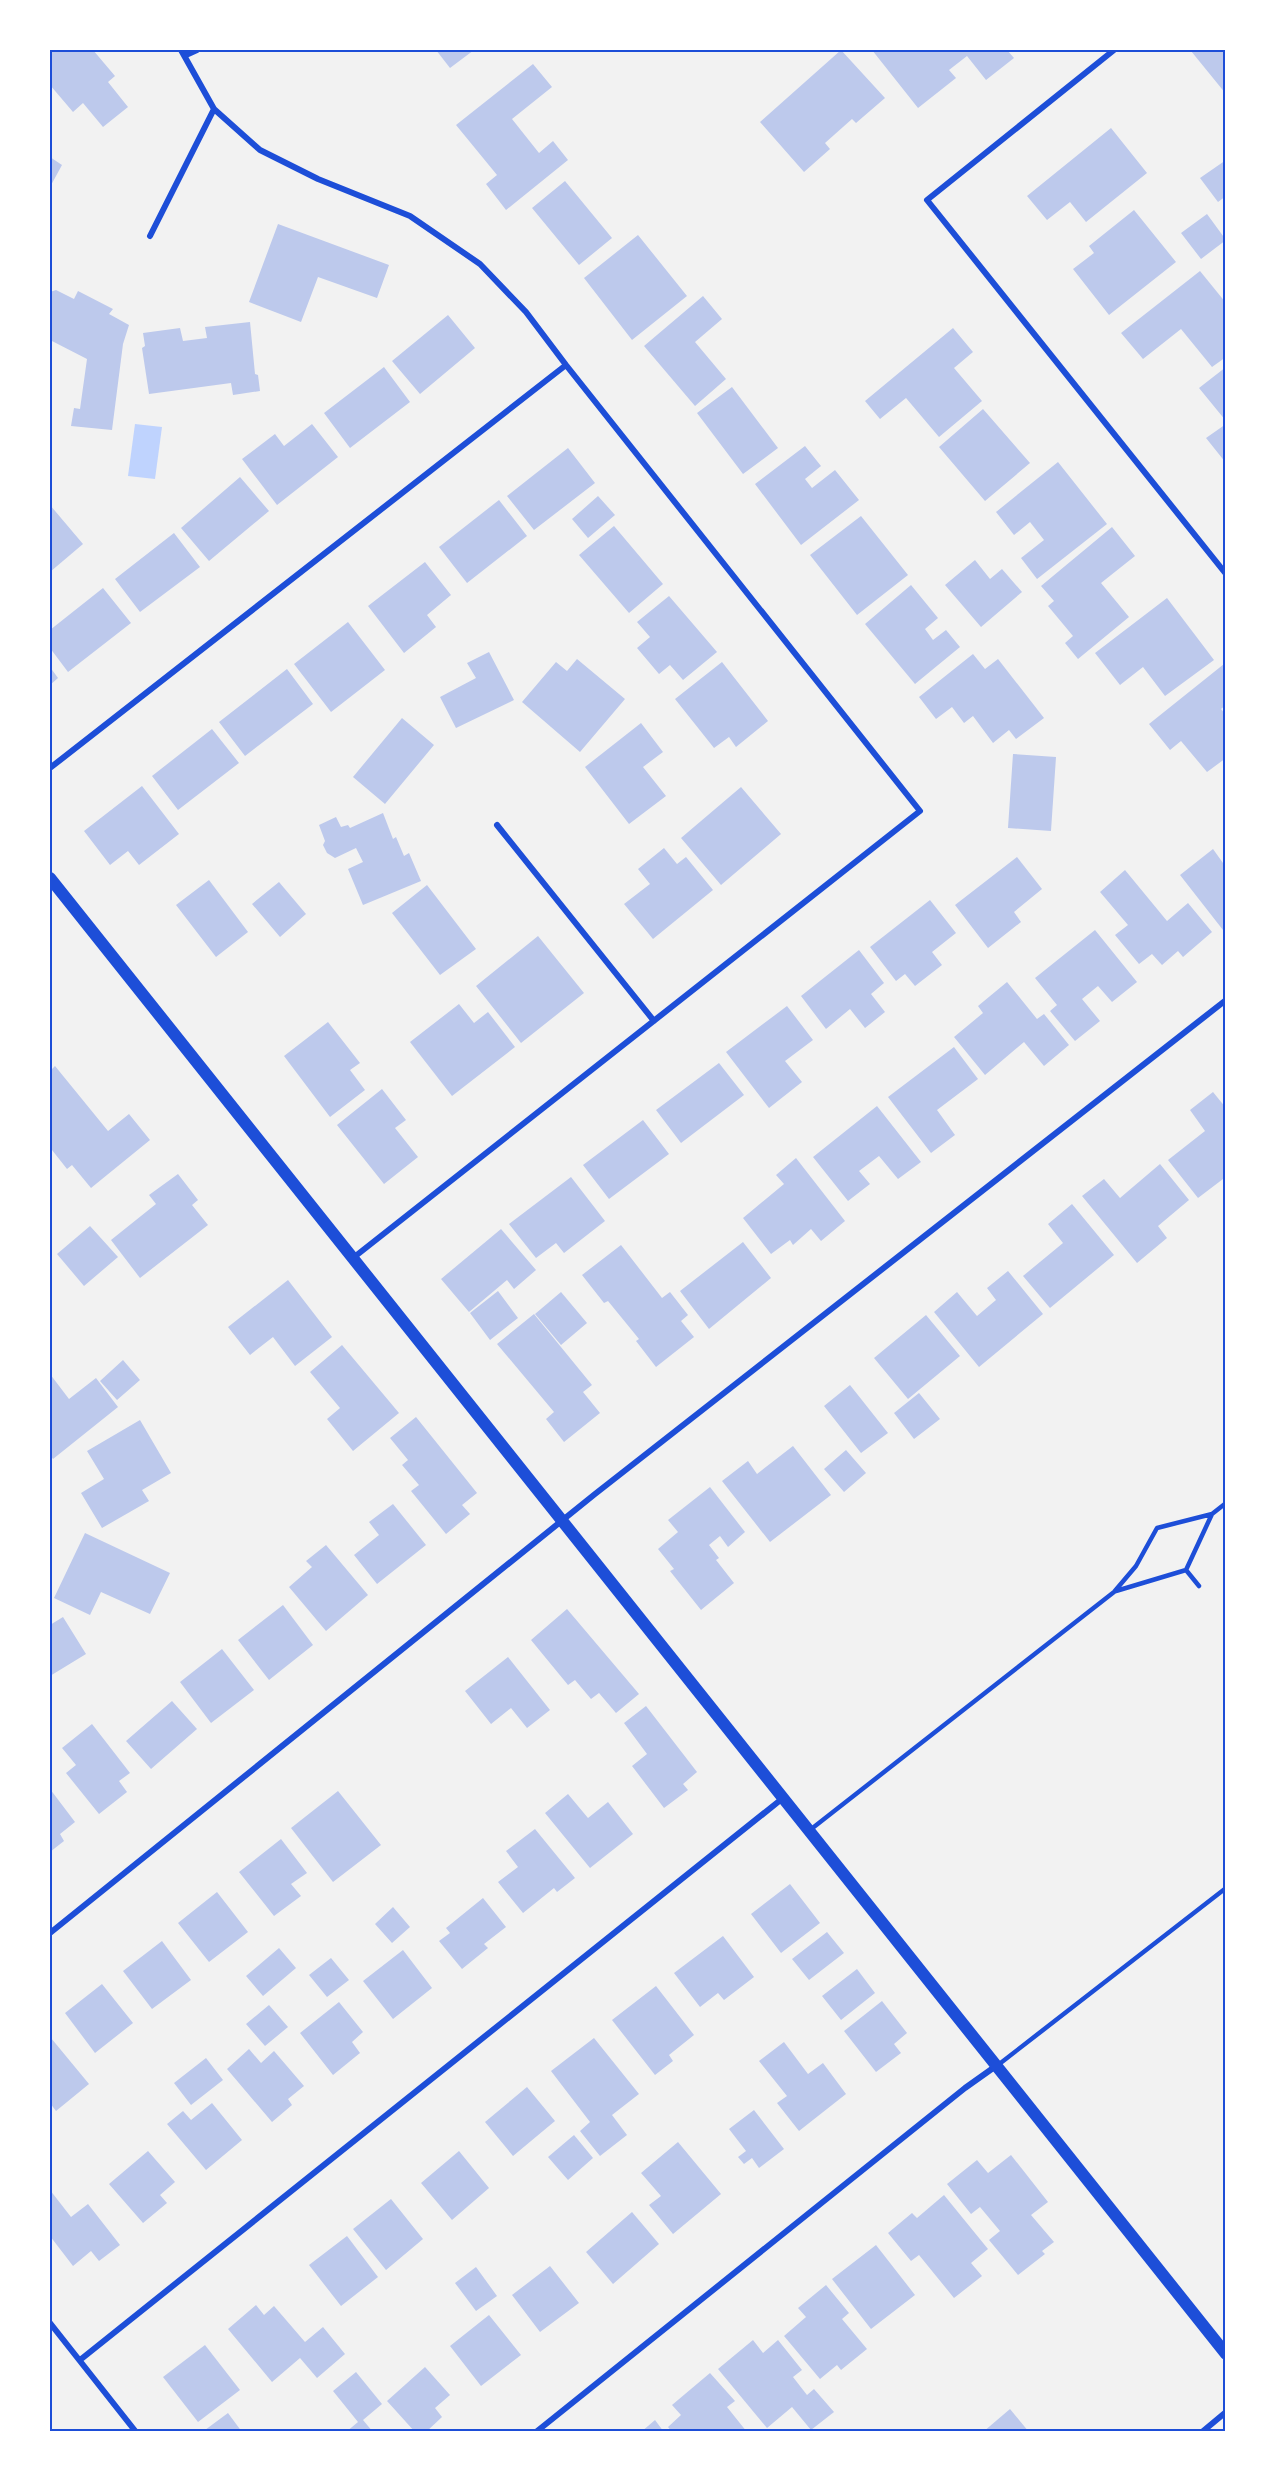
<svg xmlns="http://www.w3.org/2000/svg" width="1275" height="2481" font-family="Figtree,sans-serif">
  <rect width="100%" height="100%" fill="#f2f2f2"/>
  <path fill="#bfd3fe" d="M135 424 162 427 155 479 128 476Z"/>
  <path fill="#bdc9ec" d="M50 50H93L115 76 108 82 128 107 103 127 83 103 73 112 50 85Z
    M436 50H474L450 68Z
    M841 50 885 98 856 123 852 119 825 143 830 149 804 172 760 122Z
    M872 50H1007L1014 58 986 80 967 56 949 70 956 78 918 108Z
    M1193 50H1226V94L1191 51Z
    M533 64 552 87 512 119 539 153 553 141 568 160 506 210 486 184 497 175 456 125Z
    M1111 128 1147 173 1086 222 1070 202 1047 220 1027 196Z
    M50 157 62 165 50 187Z
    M1226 160V196L1218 202 1200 178Z
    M565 181 612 238 579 265 532 208Z
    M1134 210 1176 262 1109 315 1073 269 1094 253 1089 246Z
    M1207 214 1226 240 1201 259 1181 233Z
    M278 224 389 265 377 298 318 277 301 322 249 302Z
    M638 235 687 296 632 340 584 278Z
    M1200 271 1226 303V357L1212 367 1181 329 1143 359 1121 333Z
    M56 290 74 299 78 291 113 309 109 314 129 325 123 344 112 430 71 426 74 408 80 409 87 359 50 340V292Z
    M703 296 722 319 695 342 726 379 695 406 644 346Z
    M448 315 475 348 420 394 392 361Z
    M250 322 255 374 258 375 260 391 233 395 231 383 149 394 142 348 145 346 143 333 180 328 183 341 207 338 205 327Z
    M953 328 973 352 954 368 982 401 939 437 906 398 880 419 865 401Z
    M384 367 410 402 350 448 324 413Z
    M1226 367V421L1199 388Z
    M732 387 778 448 743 474 697 413Z
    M983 409 1030 463 985 501 939 447Z
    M312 424 338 457 277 505 242 459 275 434 284 446Z
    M1226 424V463L1206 438Z
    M805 446 821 466 805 479 812 488 835 470 859 500 801 545 755 484Z
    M568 448 595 483 534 530 507 496Z
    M1058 462 1107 524 1037 579 1021 558 1044 540 1030 522 1014 535 996 512Z
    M240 477 269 511 209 561 181 528Z
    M598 496 615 515 588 538 572 519Z
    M499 500 527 536 467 583 439 547Z
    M50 505 83 544 50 572Z
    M861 516 908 575 857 615 810 555Z
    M614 526 663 584 629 613 579 555Z
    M1112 527 1135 556 1101 583 1129 617 1078 659 1065 643 1073 636 1048 606 1054 601 1041 586Z
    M174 533 200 567 140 612 115 579Z
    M975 560 990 579 1002 569 1022 592 981 627 945 585Z
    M425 562 451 595 427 615 436 627 404 653 368 606Z
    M911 585 938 618 925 629 933 640 946 630 960 647 915 684 865 624Z
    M103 588 131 623 68 672 50 648V630Z
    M669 596 717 652 683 680 670 665 659 674 637 648 650 637 637 622Z
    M1167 598 1214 660 1165 696 1143 667 1120 685 1095 653Z
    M348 622 385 670 331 712 294 664Z
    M489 652 514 700 456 728 440 697 476 678 467 663Z
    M973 654 985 669 998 659 1044 718 1016 739 1009 730 993 743 973 716 964 723 952 707 936 719 919 697Z
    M577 659 625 699 580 752 522 702 556 662 567 671Z
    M722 662 768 721 736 747 729 737 714 748 675 699Z
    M1224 664 1226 667V705L1221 709 1226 715V758L1207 772 1181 741 1170 750 1149 724Z
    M50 667 58 678 50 685Z
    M287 669 313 704 245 756 219 722Z
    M402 718 434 745 385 804 353 777Z
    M641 723 663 752 643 767 666 796 629 824 585 767Z
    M212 729 239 763 178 810 152 776Z
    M1013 754 1056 757 1051 831 1008 828Z
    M142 786 179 834 139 865 128 851 110 865 84 831Z
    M741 787 781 834 721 885 681 838Z
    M383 813 393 839 396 837 404 856 409 853 421 881 363 905 348 869 363 862 356 848 335 858 327 853 323 845 325 841 319 825 336 817 341 827 348 825 350 828Z
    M664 848 677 864 686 857 713 890 653 939 624 904 650 884 638 869Z
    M1213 849 1223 863 1226 861V927L1223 930 1180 875Z
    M1017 857 1042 889 1014 912 1021 922 988 948 955 905Z
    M1125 870 1167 921 1188 903 1212 932 1183 957 1178 951 1162 965 1152 954 1139 964 1115 935 1128 925 1100 892Z
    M209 880 248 932 216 957 176 905Z
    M279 882 306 914 280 937 252 904Z
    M427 885 476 949 440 975 392 913Z
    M930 900 956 933 932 952 942 965 915 986 905 974 896 981 870 947Z
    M1095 930 1137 982 1112 1002 1098 986 1082 999 1100 1021 1075 1041 1050 1011 1057 1005 1035 978Z
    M538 936 584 993 521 1043 476 986Z
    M859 950 884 983 871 994 885 1012 865 1028 850 1009 826 1029 801 996Z
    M1007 982 1037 1019 1044 1014 1069 1045 1044 1066 1024 1042 985 1075 954 1037 983 1013 978 1006Z
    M459 1004 474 1023 488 1012 515 1047 452 1096 410 1042Z
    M787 1006 813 1040 785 1061 802 1082 769 1108 726 1052Z
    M328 1022 360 1063 350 1070 365 1090 330 1117 284 1056Z
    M954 1047 978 1079 937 1110 955 1135 931 1153 888 1097Z
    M719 1063 744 1095 681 1143 656 1110Z
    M55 1066 108 1131 129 1114 150 1140 91 1188 72 1165 67 1169 52 1150 50 1152V1071Z
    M382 1089 406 1120 395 1128 418 1157 384 1184 337 1125Z
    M1213 1092 1226 1108V1183L1223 1179 1198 1198 1168 1160 1205 1131 1190 1110Z
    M877 1106 921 1162 898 1179 879 1156 859 1171 870 1184 848 1201 813 1157Z
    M643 1120 669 1154 609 1199 583 1165Z
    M796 1158 845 1221 821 1241 811 1229 793 1245 790 1240 771 1254 743 1218 784 1184 776 1175Z
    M1160 1164 1189 1200 1158 1226 1167 1238 1137 1263 1082 1196 1104 1179 1120 1198Z
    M178 1174 198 1200 192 1205 208 1225 140 1278 111 1240 156 1204 149 1195Z
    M571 1177 605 1221 564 1253 556 1243 536 1258 509 1224Z
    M1072 1204 1114 1255 1050 1308 1023 1276 1063 1243 1048 1224Z
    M90 1226 118 1257 84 1286 57 1254Z
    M501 1229 536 1270 514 1289 507 1280 469 1312 441 1279Z
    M743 1242 771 1278 709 1329 680 1291Z
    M621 1245 662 1298 670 1292 688 1315 681 1321 694 1337 656 1367 636 1341 639 1339 608 1301 604 1303 582 1275Z
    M1008 1271 1043 1314 979 1367 934 1312 957 1292 977 1316 996 1300 987 1288Z
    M288 1280 332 1337 295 1366 273 1337 250 1355 228 1327Z
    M498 1291 518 1318 490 1340 470 1313Z
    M561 1292 587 1323 561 1345 535 1314Z
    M534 1314 592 1385 583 1392 600 1413 564 1442 546 1419 554 1412 497 1344Z
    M926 1315 960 1356 908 1399 874 1358Z
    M342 1345 399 1413 353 1451 327 1419 340 1408 310 1372Z
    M123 1360 140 1380 117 1400 100 1381Z
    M50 1374 69 1399 96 1378 118 1407 53 1459 50 1455Z
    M850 1385 888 1433 861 1453 824 1406Z
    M919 1393 940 1419 914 1439 894 1413Z
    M416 1417 477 1493 462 1505 470 1514 446 1534 411 1491 419 1485 402 1465 408 1460 390 1438Z
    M140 1420 171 1473 142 1490 149 1501 102 1528 81 1493 104 1479 87 1451Z
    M793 1446 831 1495 770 1542 722 1481 748 1461 757 1474Z
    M846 1450 866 1473 844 1492 824 1469Z
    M710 1487 745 1532 728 1547 720 1536 709 1545 719 1558 716 1560 734 1583 701 1610 670 1571 674 1569 658 1549 678 1532 668 1520Z
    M393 1504 426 1545 377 1584 354 1555 379 1535 369 1522Z
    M85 1533 170 1573 150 1614 101 1592 90 1615 54 1598Z
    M326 1545 368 1595 326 1631 289 1587 312 1567 306 1561Z
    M283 1605 313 1645 269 1680 238 1640Z
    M567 1609 639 1694 616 1713 599 1693 591 1699 575 1680 568 1685 531 1640Z
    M63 1617 86 1654 50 1676V1625Z
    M222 1649 254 1690 211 1723 180 1682Z
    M508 1657 550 1710 527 1728 511 1708 491 1724 465 1691Z
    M172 1701 197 1729 151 1769 126 1741Z
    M646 1706 697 1772 683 1784 688 1790 664 1808 632 1766 647 1754 624 1723Z
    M92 1724 130 1773 119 1781 127 1792 99 1814 66 1773 76 1765 62 1748Z
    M50 1789 75 1822 60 1834 64 1841 50 1852Z
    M338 1791 381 1845 333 1882 291 1828Z
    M568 1794 588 1818 608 1802 633 1834 590 1868 545 1813Z
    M535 1829 575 1878 557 1892 554 1888 523 1913 498 1882 518 1867 506 1851Z
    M281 1839 307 1873 291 1884 301 1896 274 1916 239 1872Z
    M790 1884 820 1923 781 1953 751 1914Z
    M217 1892 248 1932 209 1962 178 1923Z
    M483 1898 506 1927 484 1944 488 1948 462 1969 439 1941 450 1933 446 1928Z
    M393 1907 410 1927 392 1943 375 1924Z
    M827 1932 844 1953 809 1980 792 1959Z
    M723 1936 754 1977 724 2000 718 1993 700 2007 674 1973Z
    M162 1941 191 1980 152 2009 123 1971Z
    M279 1948 296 1968 263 1996 246 1976Z
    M403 1950 432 1988 393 2019 363 1981Z
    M331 1958 349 1980 327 1997 309 1975Z
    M857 1969 875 1993 841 2020 822 1996Z
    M102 1984 133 2023 95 2053 65 2013Z
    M656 1986 694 2035 669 2055 673 2061 655 2075 612 2020Z
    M882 2001 907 2033 894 2044 901 2053 876 2072 844 2031Z
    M339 2002 363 2032 352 2042 360 2053 333 2075 300 2033Z
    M269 2005 288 2027 265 2046 246 2024Z
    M51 2038 89 2084 56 2111 50 2103Z
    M594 2038 639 2094 612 2115 627 2135 600 2156 580 2131 590 2122 551 2071Z
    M784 2042 808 2074 823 2063 846 2094 799 2131 777 2103 787 2096 759 2061Z
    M249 2049 261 2063 274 2051 304 2086 288 2099 292 2105 272 2122 227 2069Z
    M206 2058 223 2080 191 2105 174 2083Z
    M527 2087 555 2121 513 2156 485 2122Z
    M212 2103 242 2140 206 2170 167 2124 183 2111 191 2120Z
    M754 2110 784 2149 759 2168 752 2158 744 2164 738 2157 746 2151 729 2129Z
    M574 2135 593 2158 568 2180 548 2157Z
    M678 2142 721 2194 673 2234 649 2205 661 2196 641 2173Z
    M148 2151 175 2182 160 2195 167 2203 143 2223 109 2184Z
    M459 2151 489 2188 452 2220 421 2183Z
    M1011 2155 1048 2202 1031 2215 1054 2242 1042 2251 1045 2254 1018 2275 989 2240 1000 2231 980 2207 971 2214 947 2184 977 2160 988 2173Z
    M50 2190 71 2217 88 2204 120 2245 99 2261 91 2251 73 2266 50 2236Z
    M944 2195 988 2249 971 2263 982 2276 954 2298 919 2255 911 2261 888 2233 912 2213 917 2218Z
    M391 2199 423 2239 386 2270 353 2229Z
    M632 2212 659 2244 613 2284 586 2252Z
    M347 2236 378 2277 341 2306 309 2265Z
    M876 2245 915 2295 871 2329 832 2279Z
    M550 2266 579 2303 540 2332 512 2295Z
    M476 2267 497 2296 476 2311 455 2283Z
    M826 2285 849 2313 842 2319 867 2349 841 2370 837 2365 820 2379 784 2336 806 2317 798 2308Z
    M256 2305 264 2315 274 2306 305 2342 323 2327 345 2354 317 2378 300 2358 272 2382 228 2329Z
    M489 2315 521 2355 481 2386 450 2346Z
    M753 2340 763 2353 778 2340 802 2370 793 2377 807 2395 814 2389 834 2412 811 2430 792 2407 767 2428 718 2369Z
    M205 2345 240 2390 198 2422 163 2377Z
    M425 2367 450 2395 435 2408 442 2417 426 2432H415L387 2401Z
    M356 2372 382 2404 363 2420 373 2432H346L358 2422 333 2391Z
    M710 2373 735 2401 727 2407 747 2432H672L668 2427 681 2415 672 2405Z
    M1010 2409 1029 2432H983Z
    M228 2413 242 2432H207L205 2430Z
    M655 2420 664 2432H641Z"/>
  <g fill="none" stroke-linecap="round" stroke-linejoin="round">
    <path stroke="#1d4ed8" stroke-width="4.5" d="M1186 1570 1199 1586
      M1116 1591 1186 1570 1212 1514
      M810 1830 1114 1592 1136 1566 1157 1528 1212 1514 1226 1503
      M998 2065 1226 1888"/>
    <path stroke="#1d4ed8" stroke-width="6" d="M181 50 214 109 260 150 318 179 410 216 480 264 526 312 566 365 920 811 353 1258
      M1114 50 927 200 1226 574
      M186 55 197 50
      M150 236 214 109
      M50 768 566 365
      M497 825 654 1021
      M50 1933 595 1494 1226 1000
      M50 2323 136 2432
      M80 2360 783 1798
      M536 2432 965 2088 996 2066
      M1202 2432 1226 2412"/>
    <path stroke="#1d4ed8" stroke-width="12" d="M50 878 1226 2354"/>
  </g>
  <rect width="1275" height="2481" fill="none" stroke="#ffffff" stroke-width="102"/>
  <rect x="51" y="51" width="1173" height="2379" fill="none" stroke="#1d4ed8" stroke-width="2"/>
</svg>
